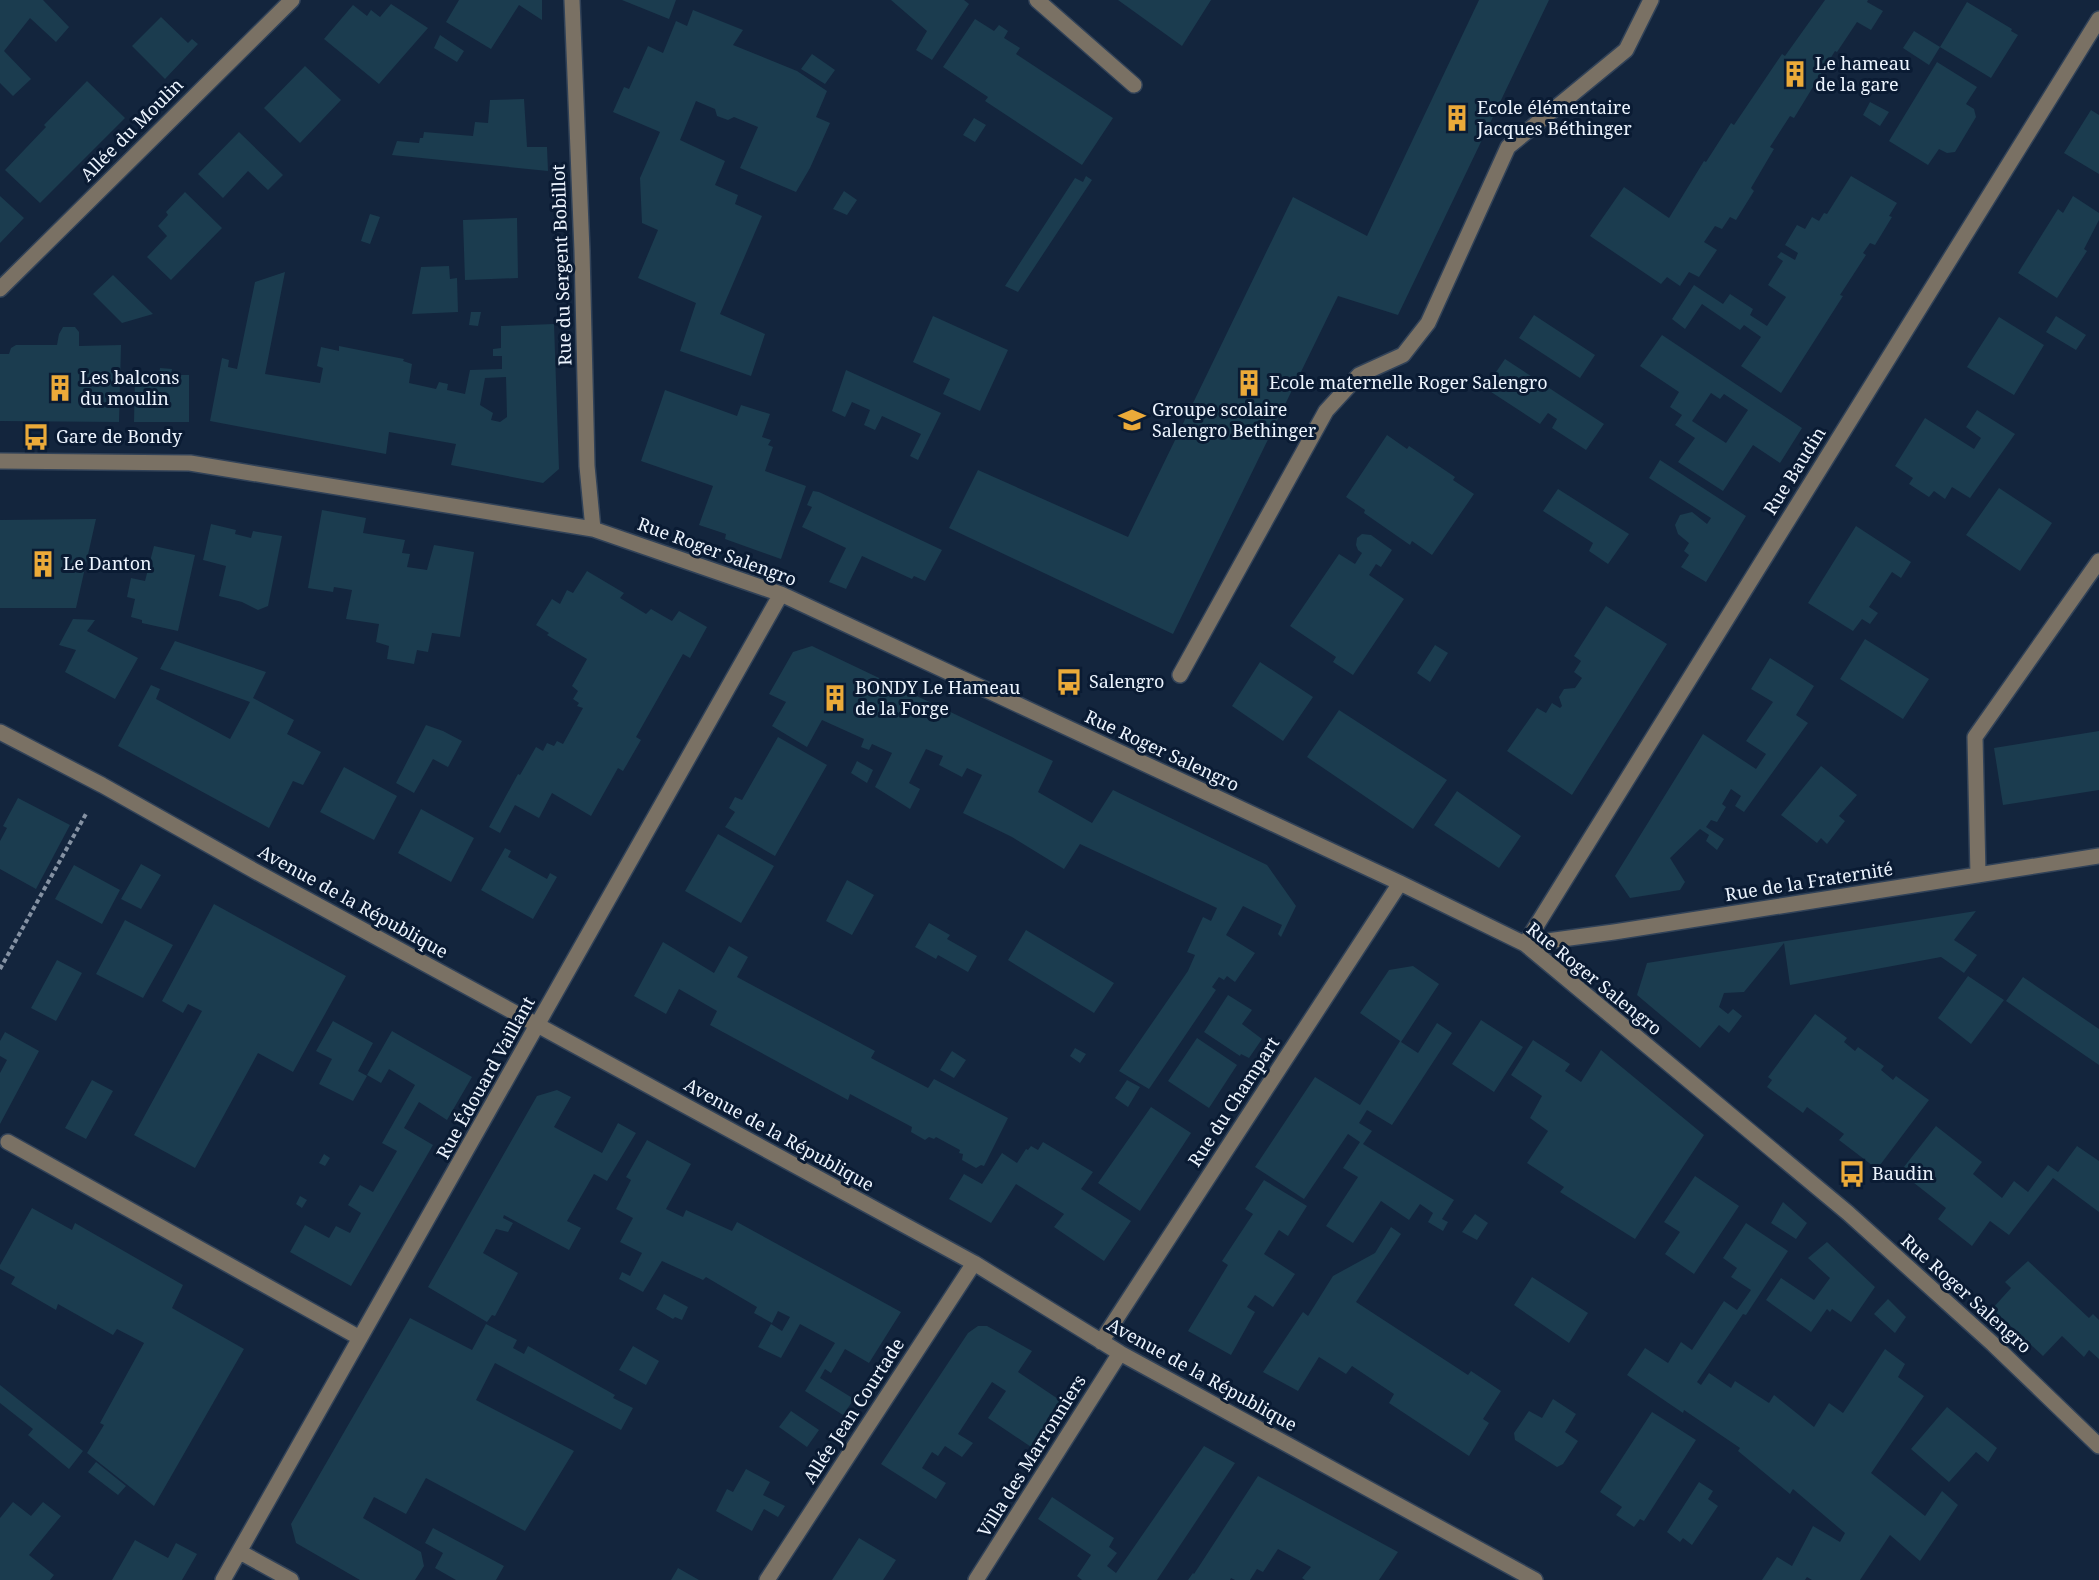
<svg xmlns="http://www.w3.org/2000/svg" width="2099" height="1580" font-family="'Noto Serif',serif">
  <rect width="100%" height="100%" fill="#13253d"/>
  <path fill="#1b3c4f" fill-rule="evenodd" d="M0 0H43L69 27 56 42 30 18 4 51 31 79 13 96 0 83Z
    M459 0H542V20L519 5 491 49 446 22Z
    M622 0H676L669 19Z
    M891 0H964L969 4 932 60 916 50 927 31Z
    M1118 0H1211L1182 46Z
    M1479 0H1549L1398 315 1338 296 1173 634 949 528 978 470 1128 537 1293 197 1367 236Z
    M1825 0H1868L1867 2 1883 11 1871 30 1857 22 1837 52 1835 51 1794 118 1790 116 1770 147 1774 149 1751 188 1754 191 1736 220 1730 217 1722 229 1715 226 1704 242 1717 250 1699 277 1689 272 1680 286 1667 277 1661 284 1590 236 1624 187 1669 218 1704 161 1706 162 1731 123 1734 125 1782 54 1785 56Z
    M1967 2 2012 29 2011 31 2018 35 1991 78 1940 47Z
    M391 4 428 28 379 84 324 39 353 5 367 16 371 10 380 17Z
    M693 10 743 30 733 45 797 71 827 91 816 117 830 123 810 168 796 192 740 168 758 127 734 117 728 120 717 116 715 109 696 101 680 140 725 161 715 185 738 195 735 204 762 216 720 314 765 334 751 376 680 351 696 303 638 278 658 230 642 223 640 178 660 132 613 112 624 87 629 89 648 46 663 53 676 21 687 26Z
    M161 17 188 43 192 39 198 44 165 79 132 46Z
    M975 19 994 31 999 25 1008 31 1004 38 1020 48 1016 54 1113 118 1082 165 985 101 988 97 943 67Z
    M1914 31 1940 47 1929 65 1903 48Z
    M440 35 464 51 457 62 434 48Z
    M812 54 835 70 825 84 801 69Z
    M1937 62 1977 87 1966 104 1974 109 1976 117 1955 152 1947 153 1939 149 1928 165 1889 141Z
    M305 66 341 100 300 143 264 108Z
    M87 81 125 118 40 203 5 170 46 127 44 125Z
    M524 99 527 147H547L548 171 392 155 397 141 419 143 420 138H423L424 132 473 136 475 122 488 123 490 100Z
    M1870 102 1889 112 1880 126 1863 115Z
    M2091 110 2099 115V174L2064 153Z
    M974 118 986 125 975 142 963 135Z
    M239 132 283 175 268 190 248 171 223 198 198 174Z
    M1086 176 1092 180 1018 292 1005 286 1075 178 1083 182Z
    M1851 176 1897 203 1889 216 1892 217 1875 245 1870 243 1863 253 1866 255 1840 295 1843 296 1781 393 1741 366 1761 337 1744 325 1740 330 1702 304 1685 329 1672 319 1694 285 1723 304 1730 294 1753 309 1750 315 1767 326 1786 297 1768 285 1783 261 1777 257 1781 252 1795 260 1798 253 1785 245 1797 225 1805 229 1812 217 1819 221 1824 213 1827 214Z
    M844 191 857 200 847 215 833 209Z
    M185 192 222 228 171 280 147 257 167 236 158 226 168 215 166 212Z
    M0 196 24 218 0 243Z
    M2073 196 2099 213V220L2084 249 2087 251 2057 298 2018 273 2058 209 2063 213Z
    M370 214 380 217 370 244 361 241Z
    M517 218 518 278 465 280 463 220Z
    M449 266 450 279 457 278 458 312 412 314 421 267Z
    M285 272 265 374 320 383 323 368 317 366 321 347 339 351V346L404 359 403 361 412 364 409 383 436 389 439 382 448 384 447 390 465 394 470 370 502 369V356H493V349L501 348V326L554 324 559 469 543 483 451 465 456 444 389 432 386 454 210 421 222 358 229 360 228 367 237 369 255 282ZM506 377 507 417 500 422 491 420 493 413 480 405 485 378Z
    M113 275 153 314 122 323 93 294Z
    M471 312H481L478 326 469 325Z
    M1534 315 1595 355 1580 378 1519 338Z
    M933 316 1008 350 980 411 943 394 950 379 913 362Z
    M2056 316 2086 335 2076 350 2046 332Z
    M1999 317 2044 345 2014 395 1967 367Z
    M63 327H75L79 332V346L121 345 119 422 0 421V354H9L11 348 16 345H57L59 334Z
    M1662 335 1802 428 1780 463 1753 445 1723 491 1678 462 1695 438 1675 425 1682 415 1670 407 1679 392 1640 366ZM1711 393 1720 399 1724 394 1748 410 1726 443 1692 421Z
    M1505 359 1604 424 1586 450 1552 428 1557 419 1548 413 1540 424 1485 388Z
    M160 368 172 369 171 375H189V422H134L135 375H159Z
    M846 370 941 413 918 460 910 456 921 434 882 416 875 430 864 425 870 410 852 402 845 417 832 411Z
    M665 390 737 416 741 405 770 414 762 437 771 440 768 445 773 447 765 471 806 486 781 559 725 539 726 534 699 525 713 486 641 461Z
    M1977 410 2015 434 1970 498 1952 487 1945 499 1934 491 1929 497 1909 484 1913 478 1895 466 1925 418 1974 449 1981 438 1966 427Z
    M1387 435 1407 449 1409 446 1455 477 1453 480 1474 494 1432 555 1412 541 1410 545 1364 513 1365 510 1346 497Z
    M1660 460 1746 516 1706 582 1681 567 1689 555 1684 551 1689 543 1678 534 1675 525 1680 515 1692 512 1707 524 1711 518 1649 478Z
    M1999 488 2052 523 2020 571 1966 535Z
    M1558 489 1629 534 1608 564 1589 551 1593 543 1543 511Z
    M813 491 819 492 942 550 925 581 914 576 912 579 862 556 846 589 829 582 846 548 802 527 812 507 807 505Z
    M322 510 366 518 363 533 405 540 402 553 410 554 407 567 427 570 434 545 474 552 460 637 432 633 428 652 417 650 414 664 387 659 389 646 376 642 379 624 346 619 352 590 334 587 333 592 308 588Z
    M96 519 76 608H0V520Z
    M211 524 236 530 235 534 251 538 253 531 282 536 268 606 258 610 242 602 219 596 226 566 203 560Z
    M1856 526 1911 562 1901 578 1892 572 1869 607 1878 613 1870 624 1862 619 1853 631 1808 603Z
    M1362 534 1371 535 1392 550 1381 567 1376 564 1369 575 1404 599 1353 675 1333 662 1336 657 1290 626 1339 554 1355 564 1362 553 1358 550 1356 545 1357 538Z
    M154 546 195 555 178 631 142 623V620L131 617 135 599 127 597 131 578 145 581Z
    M587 571 624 593 620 598 646 614 651 609 672 621 679 611 707 627 690 658 683 654 636 737 641 740 623 771 618 768 591 816 552 793 539 818 515 805 500 833 489 827 518 774 520 775 536 747 543 751 547 743 554 746 557 741 563 744 583 708 577 706 579 703 573 699 578 691 572 686 587 659 547 635 549 633 536 625 552 599 560 604 567 590 573 593Z
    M1606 606 1667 644 1572 795 1507 751 1537 708 1546 713 1552 703 1560 708 1562 706 1559 697 1564 689 1575 688 1582 678 1574 672 1581 661 1574 656Z
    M73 619 95 620 87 631 138 658 115 699 65 672 76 650 59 645Z
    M1865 639 1929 679 1903 719 1840 679Z
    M175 641 266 672 253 698 294 720 287 734 321 752 303 785 293 781 269 828 118 746 151 685 160 689 156 699 230 739 250 702 160 669Z
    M1435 645 1448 653 1430 682 1417 673Z
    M812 646 1053 761 1038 792 1092 823 1113 790 1267 865 1296 906 1281 937 1278 934 1282 925 1243 906 1226 935 1255 953 1235 982 1227 976 1224 980 1219 977 1212 987 1216 990 1149 1089 1119 1071 1188 971 1195 955 1187 952 1203 917 1211 921 1217 908 1080 844 1064 869 1012 837 963 813 982 775 967 768 962 777 939 765 943 756 926 749 909 783 920 789 910 809 875 787 892 753 872 744 869 750 861 747 864 739 822 720 807 747 772 726 786 702 769 694 793 652Z
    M1770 658 1814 686 1796 715 1808 723 1744 812 1735 806 1741 796 1731 789 1722 804 1726 807 1717 822 1711 820 1706 827 1724 839 1717 850 1706 841 1709 835 1700 829 1670 858 1685 882 1680 890 1630 898 1615 876 1703 734 1756 769 1766 754 1746 741 1773 702 1751 689Z
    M1260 662 1313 697 1283 741 1232 706Z
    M1339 710 1447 780 1413 829 1307 757Z
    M426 725 443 731 462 741 448 767 433 759 414 793 396 783Z
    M2099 731V790L2003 805 1994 748Z
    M778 737 827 765 775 856 725 827 735 812 729 808 735 797 742 800Z
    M857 761 873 770 867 783 851 773Z
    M1821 766 1857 795 1839 816 1845 821 1827 844 1821 838 1817 843 1781 815Z
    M344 767 397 796 374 840 320 812Z
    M1457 791 1521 836 1499 868 1434 825Z
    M18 798 70 825 36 889 0 869V841L7 828 3 826Z
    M421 809 474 838 451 882 398 853Z
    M718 834 774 866 741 923 685 891Z
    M505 848 511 851 508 857 547 879 550 873 557 877 533 919 481 890Z
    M141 864 161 875 141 909 121 899Z
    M74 865 120 890 102 924 55 899Z
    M847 880 874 895 852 935 826 921Z
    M214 904 346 976 293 1072 258 1053 195 1168 134 1135 202 1011 188 1004 183 1013 162 1001Z
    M1976 911 1954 940 1977 955 1964 973 1941 957 1790 985 1784 943 1744 992 1724 993 1719 1007 1728 1014 1733 1009 1742 1016 1729 1033 1719 1025 1700 1048 1637 995 1647 963Z
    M125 920 173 945 143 998 96 974Z
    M929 923 950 935 947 939 977 956 968 972 938 955 936 959 915 947Z
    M1026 930 1114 983 1094 1013 1008 960Z
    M663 942 714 973 729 946 748 957 737 977 875 1051 871 1058 928 1088 934 1079 1008 1118 984 1166 981 1165 976 1168 962 1160 963 1154 959 1153 960 1150 936 1137 934 1139 929 1137 925 1140 911 1132 912 1127 850 1094 848 1100 710 1025 717 1011 679 989 666 1014 634 996Z
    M57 960 82 973 56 1021 31 1008Z
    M1413 966 1439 984 1401 1042 1418 1053 1437 1023 1452 1033 1392 1125 1367 1110 1359 1123 1372 1131 1363 1144 1454 1200 1442 1219 1448 1222 1443 1231 1428 1222 1433 1213 1420 1204 1409 1220 1381 1201 1353 1243 1326 1226 1358 1177 1343 1168 1360 1142 1348 1134 1304 1199 1255 1167 1315 1077 1360 1105 1400 1041 1360 1013 1389 970Z
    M1968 976 2004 1000 1971 1044 1938 1018Z
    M2023 977 2099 1029V1065L2006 1001Z
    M1228 995 1252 1010 1242 1024 1262 1039 1249 1058 1241 1054 1240 1056 1204 1032Z
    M1815 1014 1847 1038 1844 1042 1855 1051 1858 1047 1884 1066 1881 1070 1893 1080 1896 1076 1929 1100 1877 1169 1839 1140 1844 1134 1818 1115 1807 1107 1803 1113 1767 1087 1772 1080 1768 1077Z
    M1481 1020 1523 1047 1494 1092 1452 1064Z
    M333 1021 373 1043 358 1071 367 1076 353 1101 319 1084 332 1059 316 1051Z
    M392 1031 472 1077 447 1120 419 1102 404 1128 433 1145 351 1286 290 1252 305 1225 329 1238 336 1226 350 1233 361 1213 348 1205 360 1185 373 1192 397 1151 382 1143 415 1085 389 1069 381 1083 367 1075Z
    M5 1032 39 1051 0 1124V1073L7 1060 0 1056V1041Z
    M1197 1038 1237 1065 1209 1108 1168 1081Z
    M1533 1040 1570 1064 1565 1071 1581 1082 1601 1050 1704 1135 1635 1239 1560 1192 1564 1187 1527 1163 1548 1131 1530 1118 1542 1096 1511 1075Z
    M1075 1048 1086 1054 1080 1063 1070 1056Z
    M952 1051 966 1060 954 1078 940 1070Z
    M92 1080 113 1091 86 1139 65 1128Z
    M1127 1080 1140 1087 1128 1107 1115 1098Z
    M557 1090 571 1097 554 1127 602 1153 618 1123 636 1133 607 1181 594 1174 567 1221 581 1228 569 1250 504 1215 503 1218 513 1223 508 1232 496 1229 483 1253 518 1273 495 1316 492 1315 487 1322 428 1287 537 1096Z
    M1151 1107 1191 1133 1140 1211 1098 1183Z
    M1936 1126 1982 1162 1973 1174 2002 1198 2014 1181 2028 1192 2048 1165 2058 1172 2077 1146 2099 1161V1212L2053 1178 2009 1235 1990 1221 1972 1246 1938 1219 1946 1208 1900 1172Z
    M647 1140 691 1164 666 1209 683 1217 686 1210 732 1231 737 1222 901 1312 869 1363 845 1349 831 1373 825 1369 820 1378 854 1399 843 1415 805 1391 835 1343 800 1324 781 1358 758 1347 771 1324 782 1331 790 1317 778 1311 772 1323 754 1313 757 1307 706 1277 703 1280 662 1261 643 1292 619 1279 622 1272 630 1276 642 1253 620 1242 633 1218 616 1209 631 1180 626 1177Z
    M1043 1142 1093 1172 1081 1189 1131 1221 1104 1261 1054 1227 1064 1214 1016 1184 991 1223 949 1199 964 1174 982 1184 1002 1153 1017 1163 1026 1149 1028 1150 1031 1146 1038 1150Z
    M324 1154 330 1158 325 1166 319 1163Z
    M1695 1176 1739 1206 1694 1274 1665 1254 1680 1232 1664 1222Z
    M1264 1180 1307 1206 1288 1236 1279 1230 1264 1254 1295 1274 1273 1307 1255 1295 1247 1307 1255 1312 1231 1355 1188 1331 1228 1265 1222 1261 1253 1214 1245 1209Z
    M300 1196 307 1200 302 1208 296 1204Z
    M1783 1202 1807 1223 1796 1239 1771 1223Z
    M32 1208 72 1230 75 1223 183 1285 172 1308 244 1349 154 1506 87 1453 104 1425 100 1423 144 1343 117 1329 113 1335 58 1304 56 1310 11 1284 15 1277 0 1269V1265Z
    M1475 1214 1488 1223 1477 1240 1462 1232Z
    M1746 1223 1788 1251 1746 1315 1743 1314 1697 1382 1701 1385 1709 1373 1731 1388 1735 1381 1769 1403 1774 1395 1814 1427 1829 1403 1843 1413 1885 1349 1905 1364 1898 1377 1924 1396 1871 1473 1925 1516 1942 1491 1958 1505 1920 1561 1890 1535 1860 1580H1812L1807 1577 1805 1580H1762L1777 1557 1792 1566 1813 1526 1840 1542 1845 1533 1793 1489 1790 1494 1738 1451 1740 1448 1684 1410 1683 1413 1627 1375 1645 1348 1668 1363 1681 1342 1692 1350 1724 1301 1737 1310 1751 1290 1731 1277 1737 1268 1723 1258Z
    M1391 1227 1401 1234 1356 1302 1468 1375 1471 1371 1501 1391 1483 1419 1489 1423 1469 1456 1389 1403 1394 1394 1352 1366 1346 1374 1319 1357 1298 1391 1263 1372 1303 1312 1308 1316 1333 1276 1375 1253Z
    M1827 1242 1875 1287 1851 1322 1832 1309 1830 1312 1827 1309 1811 1332 1766 1300 1781 1278 1814 1300 1830 1278 1808 1258Z
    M2028 1261 2089 1318 2093 1314 2099 1320V1359L2089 1350 2084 1357 2062 1336 2043 1356 1992 1309 2011 1288 2005 1282Z
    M1532 1277 1588 1313 1569 1343 1514 1305Z
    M664 1294 688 1307 682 1320 675 1317 673 1319 656 1309Z
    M1888 1299 1906 1317 1895 1333 1874 1314Z
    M410 1318 472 1350 486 1324 517 1340 513 1348 524 1354 528 1346 615 1395 613 1398 633 1408 621 1430 495 1363 476 1400 574 1451 525 1531 426 1478 406 1514 374 1497 363 1518 421 1552 424 1566 415 1580H360L296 1543 291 1524Z
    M978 1326H987L1032 1351 1018 1372 1067 1405 1037 1451 988 1418 1006 1391 992 1382 958 1434 973 1443 962 1457 945 1446 938 1456 932 1452 922 1468 946 1483 936 1499 881 1464 968 1333Z
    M633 1346 659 1361 646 1385 619 1370Z
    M0 1385 83 1451 69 1469 28 1435 33 1429 0 1403Z
    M1553 1399 1576 1414 1565 1432 1578 1441 1563 1464 1557 1467 1515 1440 1514 1433 1529 1411 1542 1418Z
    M1947 1407 1997 1448 1988 1462 1976 1452 1949 1482 1911 1449Z
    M791 1411 819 1430 807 1447 779 1427Z
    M1652 1412 1696 1440 1644 1521 1640 1519 1634 1527 1616 1515 1622 1507 1600 1492Z
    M1204 1446 1235 1463 1157 1580H1082L1077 1576 1091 1555 1038 1519 1052 1497 1114 1538 1109 1547 1117 1553 1107 1566 1116 1573Z
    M96 1462 126 1486 118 1495 88 1472Z
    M746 1469 770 1482 763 1495 785 1506 778 1517 764 1509 752 1531 716 1511 727 1489 733 1492Z
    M1258 1476 1398 1552 1379 1580H1305L1302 1578 1311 1567 1278 1549 1263 1572 1257 1569 1250 1580H1235L1231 1578 1230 1580H1188L1193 1573 1194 1574Z
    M1699 1482 1713 1491 1708 1499 1718 1506 1692 1545 1683 1538 1680 1542 1667 1532Z
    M13 1502 31 1516 43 1502 61 1516 29 1555 54 1575 50 1580H0V1518Z
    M433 1528 504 1566 496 1580H456L435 1568 443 1553 425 1543Z
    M859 1538 896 1560 883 1580H832Z
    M135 1540 168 1558 176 1543 197 1554 182 1580H112Z
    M678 1568 699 1580H671Z"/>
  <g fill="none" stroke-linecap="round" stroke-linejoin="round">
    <defs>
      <path id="minor" d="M572 0 582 251 587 466 593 529
        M1037 0 1134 85
        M0 289 292 0
        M0 461 190 463 593 529 781 594 1400 883 1525 944 1848 1213 1993 1344 2099 1446
        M1180 675 1326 411 1359 375 1403 355 1428 323 1508 147 1626 50 1651 0
        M0 732 102 785 253 870 974 1263 1120 1353 1535 1580
        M1978 875 1975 737 2099 561
        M1525 944 2099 19
        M1525 944 1614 932 2099 856
        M8 1142 360 1338
        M1101 1342 1400 883
        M240 1552 291 1580
        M223 1580 781 594
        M767 1580 974 1263
        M976 1580 1120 1353"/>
    </defs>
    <use href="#minor" stroke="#314258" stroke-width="18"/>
    <path stroke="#8592a3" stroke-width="4" stroke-dasharray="4.5 3" stroke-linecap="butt" d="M0 969 87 812"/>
    <use href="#minor" stroke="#7a7164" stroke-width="15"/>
  </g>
  <defs>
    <symbol id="building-bare" viewBox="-9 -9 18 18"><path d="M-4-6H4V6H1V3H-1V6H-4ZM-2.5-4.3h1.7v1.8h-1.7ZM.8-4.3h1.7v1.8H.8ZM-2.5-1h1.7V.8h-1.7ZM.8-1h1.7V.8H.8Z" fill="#ebaa39" stroke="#0a1b33" stroke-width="2.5" paint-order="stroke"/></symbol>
    <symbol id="school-bare" viewBox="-9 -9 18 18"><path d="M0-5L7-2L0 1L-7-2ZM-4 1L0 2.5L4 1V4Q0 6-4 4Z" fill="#ebaa39" stroke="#0a1b33" stroke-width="2.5" paint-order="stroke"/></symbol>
    <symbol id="bus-bare" viewBox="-9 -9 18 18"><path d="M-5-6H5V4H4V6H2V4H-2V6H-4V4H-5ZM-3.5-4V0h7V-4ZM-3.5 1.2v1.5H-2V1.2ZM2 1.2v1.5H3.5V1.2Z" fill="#ebaa39" stroke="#0a1b33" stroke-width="2.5" paint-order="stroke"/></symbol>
  </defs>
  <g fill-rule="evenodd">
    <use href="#building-bare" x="1776" y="55" width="38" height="38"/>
    <use href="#building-bare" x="1438" y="99" width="38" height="38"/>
    <use href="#building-bare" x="1230" y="364" width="38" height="38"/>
    <use href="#building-bare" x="41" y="369" width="38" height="38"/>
    <use href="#school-bare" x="1113" y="401" width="38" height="38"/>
    <use href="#bus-bare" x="17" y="418" width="38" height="38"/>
    <use href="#building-bare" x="24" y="545" width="38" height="38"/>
    <use href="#bus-bare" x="1050" y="663" width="38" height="38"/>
    <use href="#building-bare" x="816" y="679" width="38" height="38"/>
    <use href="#bus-bare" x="1833" y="1155" width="38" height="38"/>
  </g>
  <g text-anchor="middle" stroke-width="6" stroke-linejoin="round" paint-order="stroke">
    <g font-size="18" fill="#ecf4fe" stroke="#0a1b33" text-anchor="start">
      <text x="1815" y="70">Le hameau<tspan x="1815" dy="21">de la gare</tspan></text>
      <text x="1477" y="114">Ecole élémentaire<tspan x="1477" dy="21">Jacques Béthinger</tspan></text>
      <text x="80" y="384">Les balcons<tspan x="80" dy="21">du moulin</tspan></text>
      <text x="1269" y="389">Ecole maternelle Roger Salengro</text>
      <text x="1152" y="416">Groupe scolaire<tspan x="1152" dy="21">Salengro Bethinger</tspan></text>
      <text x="56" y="443">Gare de Bondy</text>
      <text x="63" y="570">Le Danton</text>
      <text x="1089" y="688">Salengro</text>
      <text x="855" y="694">BONDY Le Hameau<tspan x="855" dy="21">de la Forge</tspan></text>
      <text x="1872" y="1180">Baudin</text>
    </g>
    <g font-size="18" fill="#ecf4fe" stroke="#0a1b33">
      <text transform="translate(132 130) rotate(-45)" y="6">Allée du Moulin</text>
      <text transform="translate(562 265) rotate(-92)" y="6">Rue du Sergent Bobillot</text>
      <text transform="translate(1795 471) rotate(-58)" y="6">Rue Baudin</text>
      <text transform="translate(717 552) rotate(20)" y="6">Rue Roger Salengro</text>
      <text transform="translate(1162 751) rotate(25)" y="6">Rue Roger Salengro</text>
      <text transform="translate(1809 882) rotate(-9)" y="6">Rue de la Fraternité</text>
      <text transform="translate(353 902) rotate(29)" y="6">Avenue de la République</text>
      <text transform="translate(1594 979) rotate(39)" y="6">Rue Roger Salengro</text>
      <text transform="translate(486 1078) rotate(-61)" y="6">Rue Édouard Vaillant</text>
      <text transform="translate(1234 1102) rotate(-57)" y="6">Rue du Champart</text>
      <text transform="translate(779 1135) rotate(29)" y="6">Avenue de la République</text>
      <text transform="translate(1966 1294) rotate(42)" y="6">Rue Roger Salengro</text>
      <text transform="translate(1202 1375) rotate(29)" y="6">Avenue de la République</text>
      <text transform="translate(854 1411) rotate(-57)" y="6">Allée Jean Courtade</text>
      <text transform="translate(1032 1456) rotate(-58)" y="6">Villa des Marronniers</text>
    </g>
  </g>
</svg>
